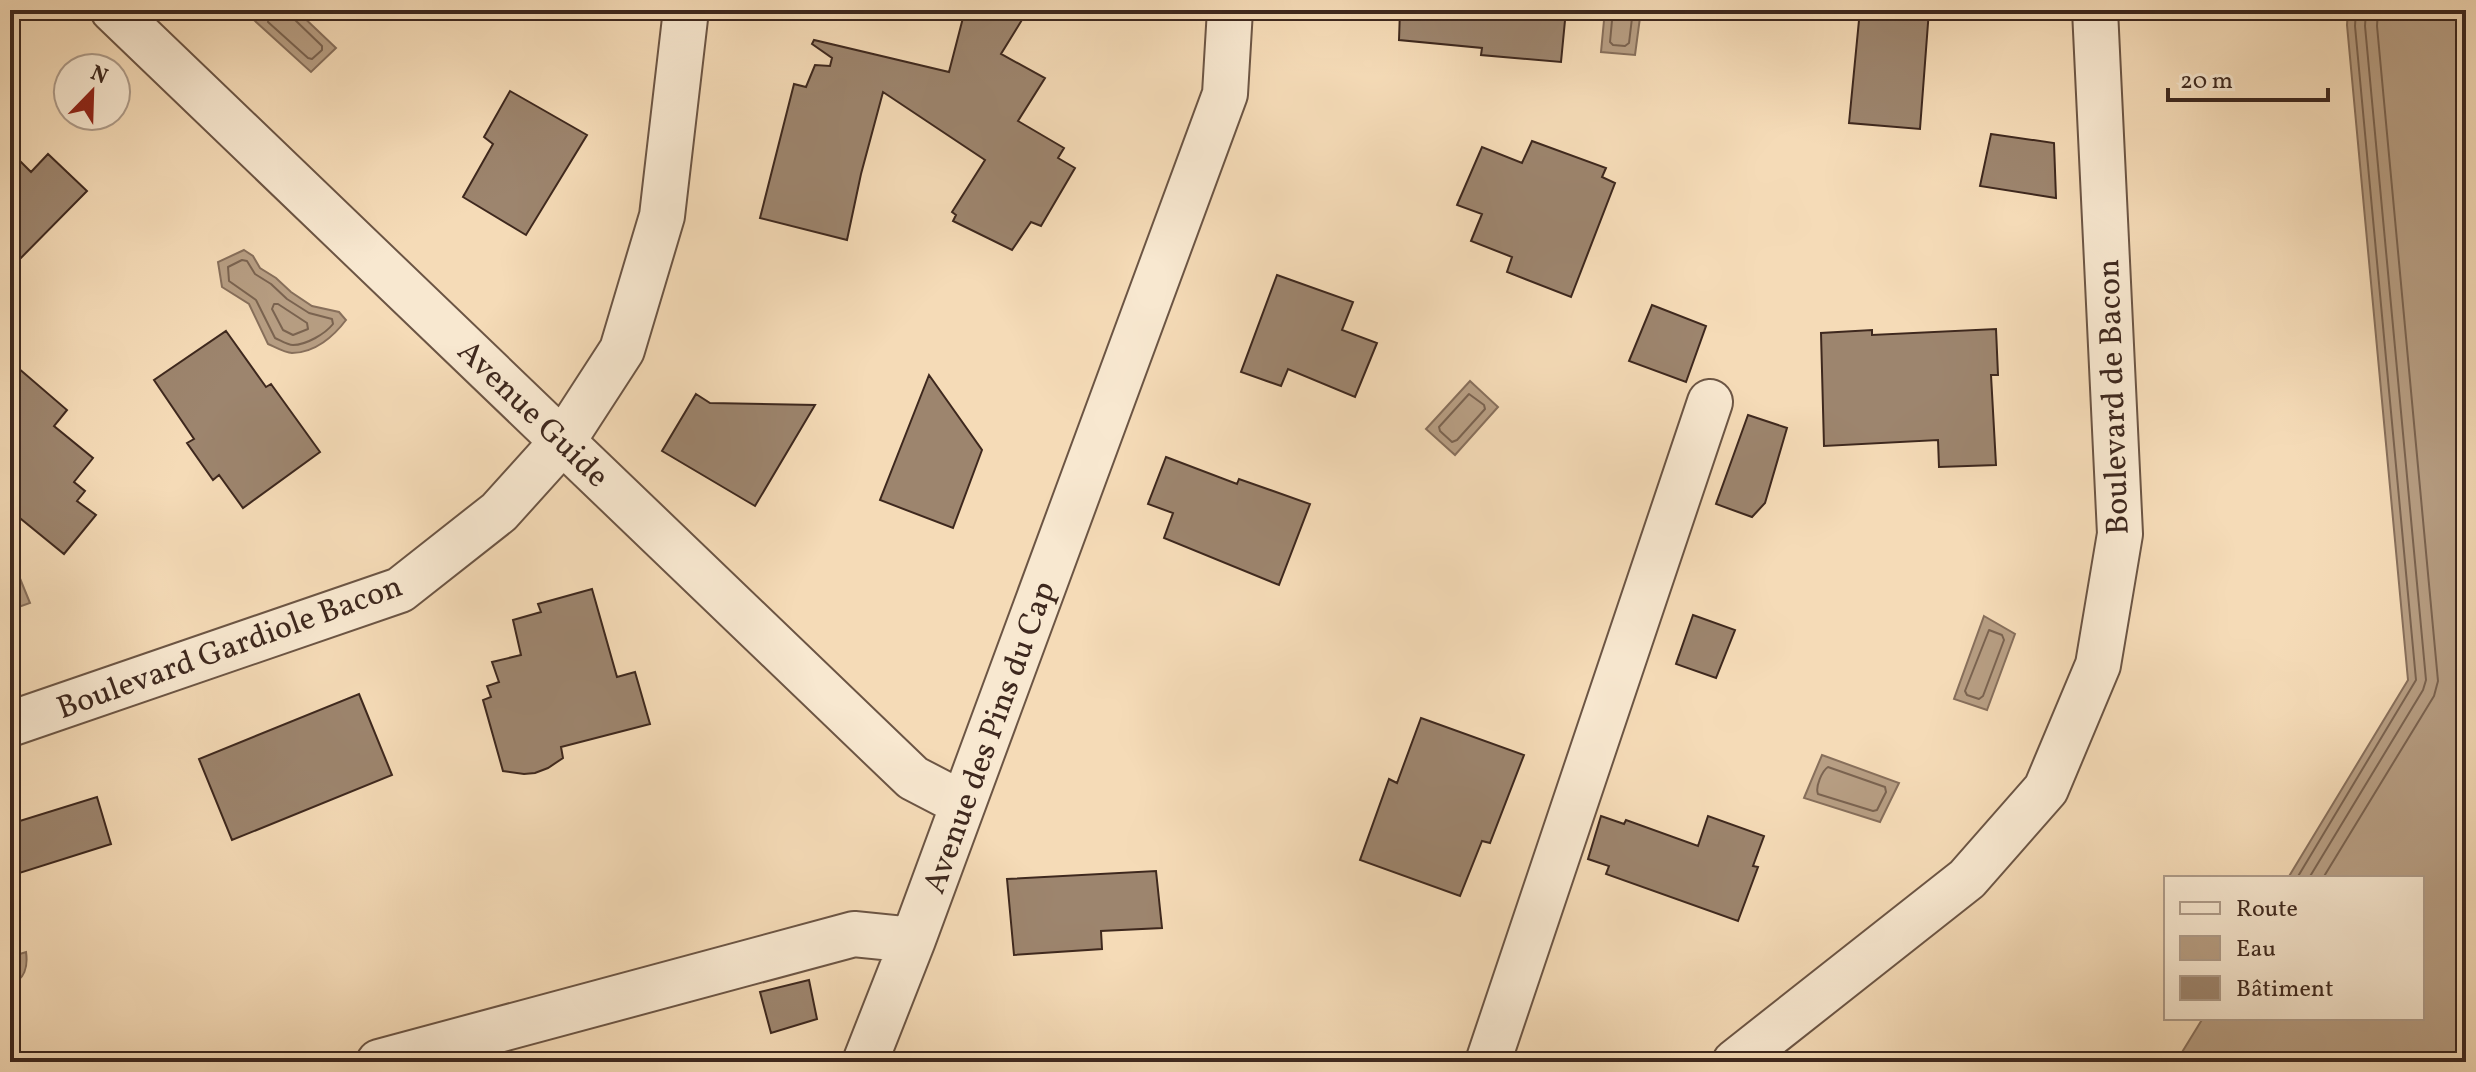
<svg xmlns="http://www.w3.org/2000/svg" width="2476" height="1072" font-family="Vollkorn,serif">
  <rect width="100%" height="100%" fill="#f5dbb7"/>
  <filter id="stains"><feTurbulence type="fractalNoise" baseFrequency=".0025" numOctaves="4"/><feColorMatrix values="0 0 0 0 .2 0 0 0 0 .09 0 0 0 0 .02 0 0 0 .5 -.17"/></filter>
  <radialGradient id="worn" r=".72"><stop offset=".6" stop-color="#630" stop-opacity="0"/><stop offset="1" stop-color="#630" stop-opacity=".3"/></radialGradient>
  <path fill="#b79e83" stroke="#876f5b" stroke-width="2" d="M264 10H296L336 48 311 72 255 21Z
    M1605 10H1641L1635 55 1601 52Z
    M2348 10H2466V1062H2176L2203 1018H2422V878H2288L2408 680 2347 25Z
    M244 250 253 256 260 268 276 278 291 292 312 306 339 312 346 320C334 336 315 353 292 353 285 353 275 347 268 344L249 304 222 287 218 262Z
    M1470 381 1498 407 1455 455 1426 429Z
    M10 554 30 603 10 610Z
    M1984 616 2015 634 1987 710 1954 699Z
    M1822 755 1899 783 1880 822 1804 798Z
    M26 952C28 966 25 980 10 984V957Z"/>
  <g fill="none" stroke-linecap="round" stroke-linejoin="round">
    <path stroke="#7a6350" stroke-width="2" d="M269 10 268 22 308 58 312 59 322 50V46L293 18 291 10
      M1613 10 1610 42 1613 45 1625 46 1629 43 1633 10
      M242 260 247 261 255 274 271 284 287 299 309 313 332 319 333 324C325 334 306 345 293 345 287 345 280 340 275 338L256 300 229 281 228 267Z
      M274 304H278L307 323 308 329 293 335 283 330 272 309Z
      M1469 394 1484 405 1485 409 1457 440 1452 442 1440 431 1439 427Z
      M1989 630 2002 635 2004 640 1983 696 1979 699 1967 695 1965 691Z
      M1828 767 1885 787 1886 792 1877 810 1873 811 1818 794C1815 787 1822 771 1828 767Z
      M2297 878 2416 680 2355 26 2356 10
      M2309 878 2423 690 2426 680 2365 26 2366 10
      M2323 878 2434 696 2438 681 2377 26 2378 10"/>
  </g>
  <path fill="#9d856e" stroke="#3e281e" stroke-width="2" d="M965 10H1028L1001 54 1045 78 1018 121 1064 148 1058 158 1075 168 1041 226 1031 222 1012 250 953 221 956 215 952 212 985 160 883 92 861 174 847 240 760 218 794 84 806 87 815 65 830 66 832 58 812 44 814 40 949 72Z
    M1400 10H1566L1561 62 1481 55 1482 48 1399 40Z
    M1860 10H1929L1920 129 1849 123Z
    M510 91 587 135 526 235 463 197 493 144 484 137Z
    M1991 134 2054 143 2056 198 1980 186Z
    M1532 141 1606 168 1602 177 1615 183 1571 297 1507 272 1512 257 1471 241 1482 214 1457 205 1482 147 1522 163Z
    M10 151 31 172 48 154 87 191 10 269Z
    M1277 275 1353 302 1342 330 1377 343 1355 397 1288 369 1281 386 1241 372Z
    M1652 305 1706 326 1686 382 1629 361Z
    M1996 329 1998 375H1991L1996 465 1939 467 1938 440 1824 446 1821 333 1872 330V335Z
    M226 331 266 387 271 384 320 452 243 508 219 475 213 480 187 443 194 439 154 380Z
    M10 361 67 410 54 426 93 458 74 482 85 491 77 501 96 515 64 554 10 510Z
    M929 375 982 450 953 528 880 500Z
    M696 394 710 403 815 405 755 506 662 451Z
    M1748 415 1787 428 1765 503 1752 517 1716 504Z
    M1166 457 1237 484 1239 479 1310 504 1279 585 1164 538 1173 513 1148 504Z
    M592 589 617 677 635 672 650 724 561 747 563 758 548 768 535 773 524 774 503 771 483 700 491 697 487 686 499 682 492 662 521 655 513 620 541 612 538 604Z
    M1693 615 1735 630 1716 678 1676 664Z
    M359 694 392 775 232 840 199 759Z
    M1421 718 1524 755 1490 843 1482 841 1460 896 1360 860 1389 779 1397 783Z
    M97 797 111 844 10 876V824Z
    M1601 816 1624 824 1626 820 1698 846 1708 816 1764 836 1753 866 1758 867 1738 921 1606 874 1609 866 1588 859Z
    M1156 871 1162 928 1101 931 1102 949 1014 955 1007 879Z
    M809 980 817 1019 771 1033 760 992Z"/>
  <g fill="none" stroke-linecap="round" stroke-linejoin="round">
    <defs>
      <path id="minor" d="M113 10 913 778 963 804
        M10 724 400 590 499 512 563 441 622 350 662 216 686 10
        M379 1062 854 934 913 940
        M865 1062 913 940 1225 94 1230 10
        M1488 1062 1710 402
        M1735 1062 1967 879 2046 789 2098 665 2120 534 2095 10"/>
    </defs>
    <use href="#minor" stroke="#6c5544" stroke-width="48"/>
    <use href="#minor" stroke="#f8e8d0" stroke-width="44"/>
  </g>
  <g text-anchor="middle" stroke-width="6" stroke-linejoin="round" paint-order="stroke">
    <g font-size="32" fill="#3e281e" stroke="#f8e8d0">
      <text transform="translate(2112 397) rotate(-92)" y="11">Boulevard de Bacon</text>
      <text transform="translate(534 413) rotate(44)" y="11">Avenue Guide</text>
      <text transform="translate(229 646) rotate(-20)" y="11">Boulevard Gardiole Bacon</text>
      <text transform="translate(988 737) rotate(-70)" y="11">Avenue des Pins du Cap</text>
    </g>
  </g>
  <rect width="2476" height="1072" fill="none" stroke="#f5dbb7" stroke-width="40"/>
  <rect x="12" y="12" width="2452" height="1048" fill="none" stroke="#3e281e" stroke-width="4"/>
  <rect x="20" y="20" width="2436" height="1032" fill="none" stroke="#3e281e" stroke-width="2"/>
  <rect x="2164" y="876" width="260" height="144" fill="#f8e8d0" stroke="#ae9b89" stroke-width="2"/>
  <rect x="2180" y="902" width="40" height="12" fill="#f8e8d0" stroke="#ae9b89" stroke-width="2"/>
  <text x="2236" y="916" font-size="24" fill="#3e281e">Route</text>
  <rect x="2180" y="936" width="40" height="24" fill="#b79e83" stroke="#ae9b89" stroke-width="2"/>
  <text x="2236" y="956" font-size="24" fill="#3e281e">Eau</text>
  <rect x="2180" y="976" width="40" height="24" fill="#9d856e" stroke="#ae9b89" stroke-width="2"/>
  <text x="2236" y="996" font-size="24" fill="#3e281e">Bâtiment</text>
  <g transform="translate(92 92) rotate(23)"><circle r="38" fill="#f8e8d0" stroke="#ae9b89" stroke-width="2"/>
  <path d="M0-6L14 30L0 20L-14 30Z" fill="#8f2418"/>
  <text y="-12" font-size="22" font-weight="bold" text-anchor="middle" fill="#3e281e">N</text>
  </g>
  <path d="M2168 88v12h160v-12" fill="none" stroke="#3e281e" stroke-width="4"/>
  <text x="2180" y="88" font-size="24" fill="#3e281e" stroke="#f8e8d0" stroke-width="6" paint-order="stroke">20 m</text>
  <rect width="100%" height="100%" filter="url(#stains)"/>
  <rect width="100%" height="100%" fill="url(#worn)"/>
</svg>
